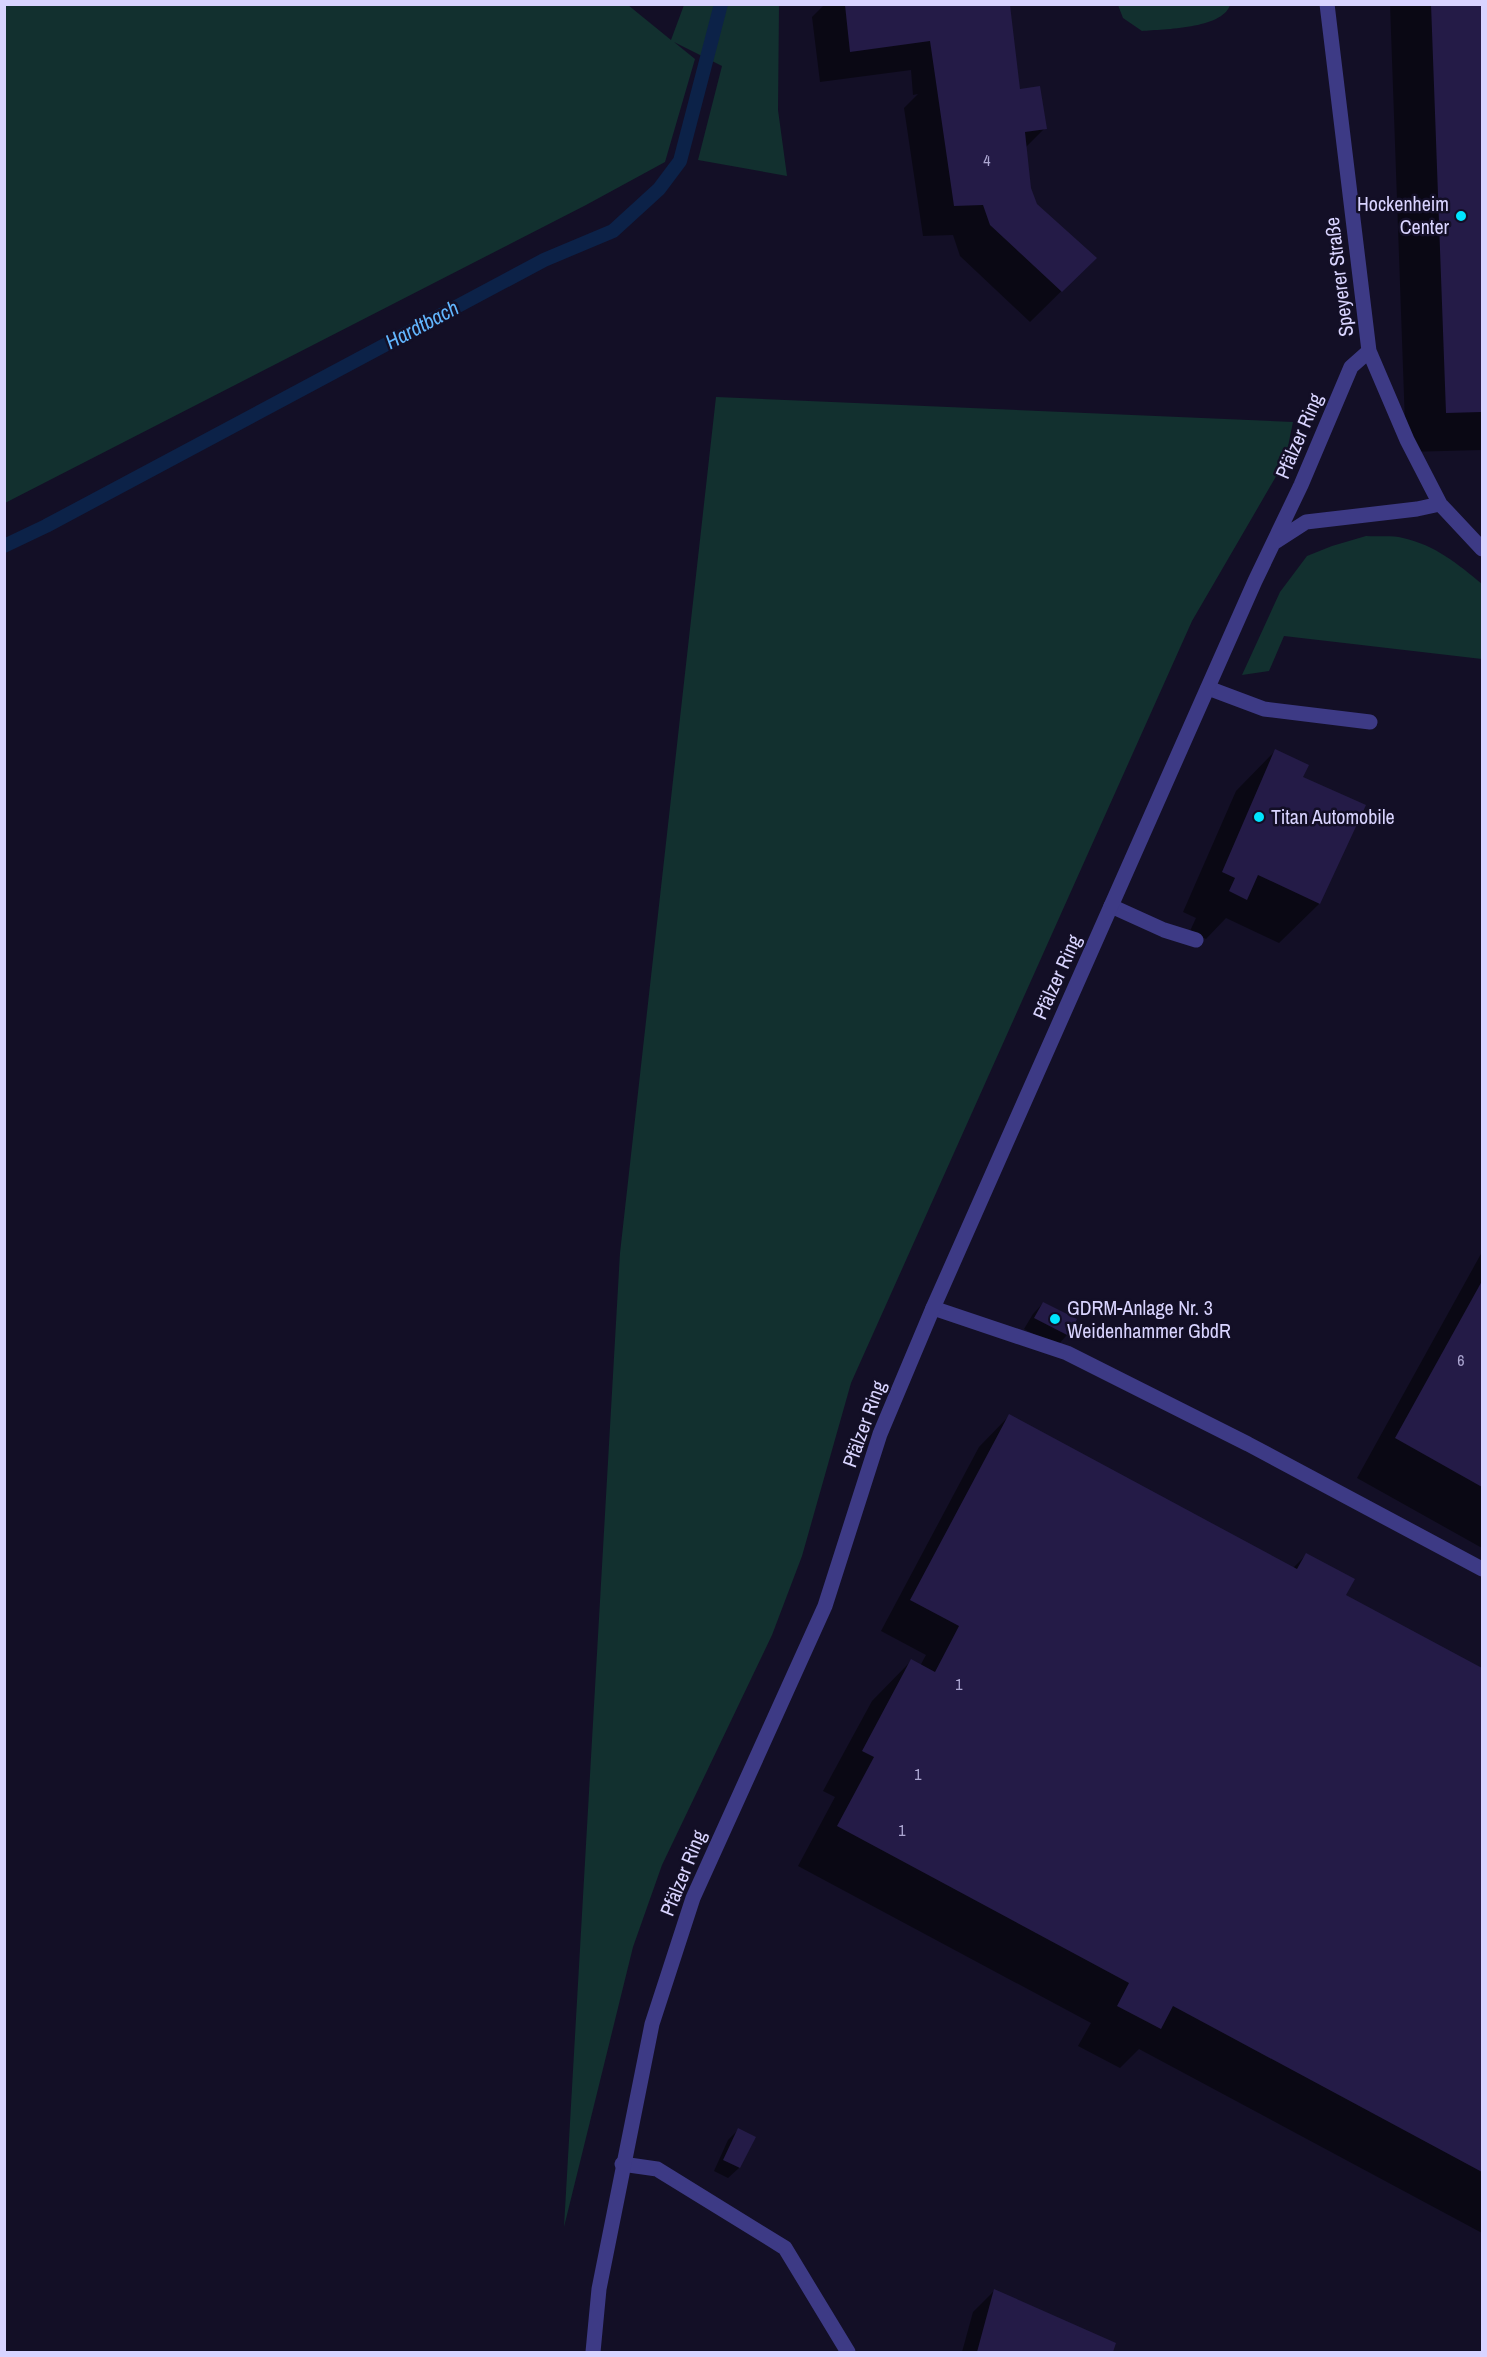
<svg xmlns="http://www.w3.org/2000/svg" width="1487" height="2357" font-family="'Archivo Narrow',sans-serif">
  <rect width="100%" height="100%" fill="#130f26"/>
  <path fill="#12302f" d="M5 4 628 5 671 40 684 5H779L778 110 787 176 698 160 722 66 674 42 695 59 665 162 586 205 5 503Z
    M1118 5H1230C1222 29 1164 29 1142 31L1123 18Z
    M716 397 1293 422 1285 461 1192 621 851 1383 802 1556 772 1635 662 1865 633 1947 564 2227 620 1253Z
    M1366 536C1378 537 1392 535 1403 538 1435 545 1458 564 1482 584V659L1284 636 1269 671 1242 675 1280 592 1307 556 1332 546Z"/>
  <path fill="#0007" d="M825 4H1009L1019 90 1045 128 1025 148 1029 189 1036 205 1095 258 1030 322 960 256 953 235 923 236 904 108 918 94 913 95 911 70 820 82 812 17Z
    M1390 4H1482V450L1406 452Z
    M1275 751 1301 778 1364 806 1319 904 1279 943 1226 918 1206 939 1190 931 1196 918 1183 912 1236 791Z
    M1482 1252V1548L1357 1478Z
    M1043 1303 1075 1320 1067 1335 1057 1346 1024 1329 1033 1314Z
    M1009 1416 1293 1568 1306 1555 1344 1596 1482 1670V2233L1139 2049 1120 2068 1078 2046 1091 2023 798 1866 835 1797 823 1791 872 1701 911 1661 920 1666 926 1655 881 1631 979 1447Z
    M738 2130 754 2137 739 2168 728 2178 714 2171 728 2140Z
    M994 2291 1114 2344 1112 2352H962L973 2312Z"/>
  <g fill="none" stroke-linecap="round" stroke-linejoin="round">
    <path stroke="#0c2248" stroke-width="14" d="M4 546 46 526 544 260 613 231 659 189 680 161 721 4"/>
  </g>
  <path fill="#241b47" d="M1431 4H1482V412L1446 413Z
    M845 5H1010L1020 89 1040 86 1047 129 1025 132 1031 188 1037 204 1097 258 1062 292 990 225 983 205 954 206 930 41 850 52Z
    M1275 749 1309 765 1303 777 1366 805 1320 904 1258 875 1247 900 1229 891 1235 878 1222 872Z
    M1482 1281V1487L1395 1438Z
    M1043 1302 1077 1319 1069 1336 1034 1318Z
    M1009 1414 1297 1569 1306 1553 1355 1579 1346 1595 1482 1668V2172L1173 2006 1161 2029 1117 2006 1129 1983 837 1826 874 1757 862 1751 911 1659 935 1672 959 1626 910 1600Z
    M738 2128 756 2137 740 2168 723 2160Z
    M994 2289 1116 2343 1113 2352H977Z"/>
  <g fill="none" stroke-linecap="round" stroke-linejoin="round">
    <path stroke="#3d3a85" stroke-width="15" d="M1208 688 1264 709 1370 722
      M1111 906 1164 930 1196 940
      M933 1308 1067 1353 1248 1444 1482 1569
      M622 2164 657 2169 785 2248 848 2352"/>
    <path stroke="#3d3a85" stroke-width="15" d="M1327 4 1369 351 1407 440 1440 504 1482 549
      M1275 542 1306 522 1417 509 1440 504
      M593 2352 599 2289 652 2024 693 1898 825 1606 880 1434 933 1308 1255 581 1301 485 1351 367 1369 351"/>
  </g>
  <g fill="#00e5ff" stroke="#130f26" stroke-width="2">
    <circle cx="1461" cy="216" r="6"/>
    <circle cx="1259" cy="817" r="6"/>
    <circle cx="1055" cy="1319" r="6"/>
  </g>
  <g text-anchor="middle" stroke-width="5" stroke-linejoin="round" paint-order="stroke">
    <g font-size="16" fill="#aca6d1">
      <text x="987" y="166">4</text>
      <text x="1461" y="1366">6</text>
      <text x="959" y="1690">1</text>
      <text x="918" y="1780">1</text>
      <text x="902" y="1836">1</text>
    </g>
    <g font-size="20" fill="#d9d4ff" stroke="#130f26" text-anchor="start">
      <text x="1449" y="211" text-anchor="end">Hockenheim<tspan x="1449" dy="23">Center</tspan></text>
      <text x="1271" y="824">Titan Automobile</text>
      <text x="1067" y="1315">GDRM-Anlage Nr. 3<tspan x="1067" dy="23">Weidenhammer GbdR</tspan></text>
    </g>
    <g font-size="20" fill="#d9d4ff" stroke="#130f26">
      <text transform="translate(1339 277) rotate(-97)" y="7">Speyerer Straße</text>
      <text transform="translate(1299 436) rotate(-67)" y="7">Pfälzer Ring</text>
      <text transform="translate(1057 977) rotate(-66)" y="7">Pfälzer Ring</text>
      <text transform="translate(864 1424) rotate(-70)" y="7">Pfälzer Ring</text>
      <text transform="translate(683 1873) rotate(-68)" y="7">Pfälzer Ring</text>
    </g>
    <g font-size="21" font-style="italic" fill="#62b6ff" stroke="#130f26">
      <text transform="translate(422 325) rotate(-28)" y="7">Hardtbach</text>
    </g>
  </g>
  <rect width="1487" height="2357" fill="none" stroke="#d9d4ff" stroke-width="12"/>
</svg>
